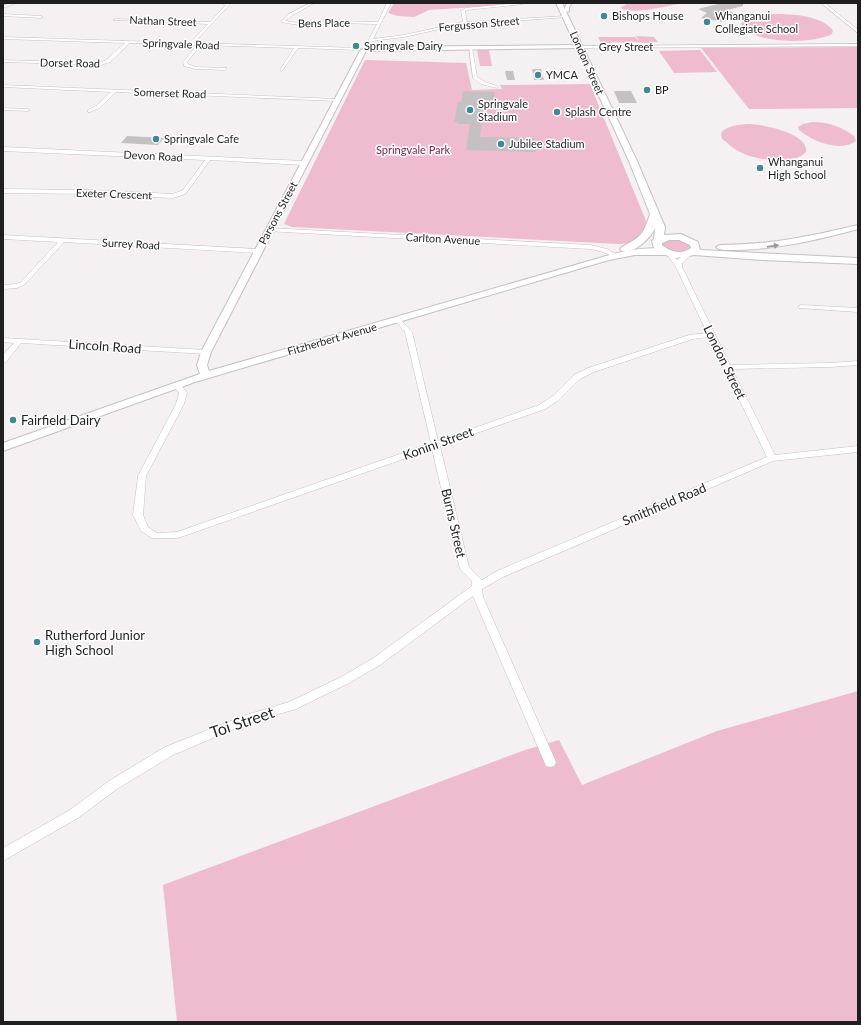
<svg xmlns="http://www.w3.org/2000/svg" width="861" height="1025" font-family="Lato,sans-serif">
  <rect width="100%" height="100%" fill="#f5f0f2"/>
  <path fill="#eebcce" d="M394 3H504L492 6 429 10 414 17 398 16 388 13Z
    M628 3H687C669 4 636 16 620 8Z
    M769 14C789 14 819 14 833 30L832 34C815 44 751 45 741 24 746 15 760 15 769 14Z
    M636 36 654 37 658 42H650L649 40 650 43 631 42 629 39 631 43 612 42 610 39 612 43H601L598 37H617L618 39 617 37H635L639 41Z
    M858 47V108L749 109 701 48Z
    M477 50H489L492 66H480Z
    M700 50 717 72 674 73 659 51Z
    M365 60 466 63 472 90 502 89 500 85 590 84 646 221 644 231 630 243 618 244 292 227 284 224Z
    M813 122C828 122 842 127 854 136L856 141C840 153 812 141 799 130L798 127 803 124Z
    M748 124C761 124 809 133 806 152 794 166 755 160 740 152 733 149 728 143 722 139L721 133C728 125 738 125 748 124Z
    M673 238 688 242 692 246 691 249C679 255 672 251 661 246L662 241Z
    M858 691V1022H177L163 885 525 750 559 740 582 785 717 731Z"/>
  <path fill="#c5c0c2" d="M722 3H743V6L727 10 734 13 724 22 701 18 707 13 698 9Z
    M532 69H541L544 80H534Z
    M505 71H513L515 80H507Z
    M463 91 495 92 494 101H485L480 137 535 138 536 152 466 150 470 124H457L458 122H454L458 102H461Z
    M614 91H631L637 103H619Z
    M127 136 164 138 158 145 121 143Z"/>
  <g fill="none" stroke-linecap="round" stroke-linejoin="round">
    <defs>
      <path id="minor" d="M11 3H16L3 8V6Z
        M221 3 230 4 194 43 359 48 361 49 359 50 298 48 282 71 280 70 294 48 201 45 187 62 188 64 196 67 227 68 225 70 196 69 184 66 183 62 197 45 130 43 110 62 101 65 3 62V60L100 63 106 60 125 43 3 39V37L190 43 208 24 113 20 115 19 210 22 226 5Z
        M310 3H314L293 15 285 21 299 23 335 21 378 22 387 3H391L373 39 404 35 463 22 461 11 466 8 520 3 523 4 467 10 465 11 467 22 565 16 567 17 458 25 404 37 372 41 367 48 365 47 377 24 335 23 299 25 281 22 287 15Z
        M821 3H825L858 30V33Z
        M3 14 41 16 43 17 41 18 3 16Z
        M858 44V46L579 48 577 47 579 46Z
        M469 47 472 48 477 77 485 82 497 86V88L481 84 473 78Z
        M3 85 337 99 339 100 337 101 116 92 100 108 90 112H88V110L96 106 111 92 3 87Z
        M3 108 28 109 30 110 28 111 3 110Z
        M3 147 304 161 307 163 304 165 210 160 187 192 183 195 173 198 91 194 3 193V189L91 190 173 194 183 190 205 160 3 151Z
        M269 228 590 245 607 249 618 255 615 257 603 252 590 249 267 231V229Z
        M3 235 258 249 261 251 258 253 64 242 25 284 17 288 3 289V285L16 284 21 282 58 242 3 239Z
        M669 251 671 252 677 260 687 253 692 254 682 263V267L730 365 830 363 858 361V365L830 367 732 369 775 455 858 446V452L773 461 503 577 482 589 483 597 556 762 554 766 550 767 546 766 473 596 380 665 349 683 296 709 248 723 173 755 117 789 78 818 3 861V848L70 810 109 781 165 747 243 716 289 702 341 677 372 659 472 586V581L460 569 432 449 178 538H152L141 531 133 515 138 476 176 404 179 393 173 385 174 383H180L187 393 184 404 146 476 143 515 148 527 157 533 177 532 431 443 405 332 395 320 396 319H400L412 332 438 441 539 405 553 396 574 375 588 368 689 335 707 333 676 267 666 253ZM709 337 767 457 497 571 482 580 469 567 440 446 545 409 559 400 580 379 594 372 693 339Z
        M801 305 858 308V312L799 308V306Z
        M3 338 206 350 210 352 206 354 21 343 6 362H3V355L14 343 3 342Z"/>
      <path id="major" d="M567 3H572L569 7V11L567 12 565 11V7Z
        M579 45 582 47 581 48 370 51 367 49 370 47Z
        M363 49 366 51 211 352 207 365 209 371 613 254C624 251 661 244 670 252L666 255H635L609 260 195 382 3 451V443L200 374 197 365 201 352 360 51Z
        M858 225V229C817 240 776 250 733 250 728 250 720 251 716 247L720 245C768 245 812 236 858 225Z"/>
      <path id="highway" d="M556 3H562L637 161 665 227 664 235 681 234 698 242 700 250 858 258V264L762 260 694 255 676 258 662 254 654 248 652 241 654 239 655 228C650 239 634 254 622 251L620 249 622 247C642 236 643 235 650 214L629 161ZM669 240H679L690 245 691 248C682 255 670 252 662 245V243Z"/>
    </defs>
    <use href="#minor" stroke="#c5c0c1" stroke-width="1"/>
    <use href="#major" stroke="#c5c0c1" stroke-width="2"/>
    <use href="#highway" stroke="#c5c0c1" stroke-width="2"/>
    <use href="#minor" fill="#fff" fill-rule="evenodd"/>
    <use href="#major" fill="#fff" fill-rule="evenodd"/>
    <use href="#highway" fill="#fff" fill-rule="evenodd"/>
  </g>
  <defs><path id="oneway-solid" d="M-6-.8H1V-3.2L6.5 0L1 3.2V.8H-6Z"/></defs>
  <use fill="#9b9a9a" href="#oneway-solid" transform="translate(773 246) rotate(-8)"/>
  <g fill="#418890" stroke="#fff" stroke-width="1.5">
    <circle cx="604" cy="16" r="4"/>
    <circle cx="707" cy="22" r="4"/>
    <circle cx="356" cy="46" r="4"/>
    <circle cx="538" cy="75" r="4"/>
    <circle cx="647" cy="90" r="4"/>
    <circle cx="470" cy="110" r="4"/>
    <circle cx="557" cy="112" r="4"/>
    <circle cx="156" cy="139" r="4"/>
    <circle cx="501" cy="144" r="4"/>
    <circle cx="760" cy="168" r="4"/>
    <circle cx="13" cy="420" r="4"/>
    <circle cx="37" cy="642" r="4"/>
  </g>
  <g text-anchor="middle" stroke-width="3" stroke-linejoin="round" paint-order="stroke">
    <g font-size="11" fill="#201f1f" stroke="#fff" text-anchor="start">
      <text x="612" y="20">Bishops House</text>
      <text x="715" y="20">Whanganui<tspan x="715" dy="13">Collegiate School</tspan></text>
      <text x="364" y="50">Springvale Dairy</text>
      <text x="546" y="79">YMCA</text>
      <text x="655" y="94">BP</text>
      <text x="478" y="108">Springvale<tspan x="478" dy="13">Stadium</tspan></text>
      <text x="565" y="116">Splash Centre</text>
      <text x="164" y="143">Springvale Cafe</text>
      <text x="509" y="148">Jubilee Stadium</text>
      <text x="768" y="166">Whanganui<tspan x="768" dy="13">High School</tspan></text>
    </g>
    <g font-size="11" fill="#201f1f" stroke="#fff">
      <text transform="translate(163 21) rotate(2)" y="4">Nathan Street</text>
      <text transform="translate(324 23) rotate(-1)" y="4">Bens Place</text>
      <text transform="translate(479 24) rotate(-5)" y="4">Fergusson Street</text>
      <text transform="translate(181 44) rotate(2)" y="4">Springvale Road</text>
      <text x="626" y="51">Grey Street</text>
      <text transform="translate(70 63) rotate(1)" y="4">Dorset Road</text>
      <text transform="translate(587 63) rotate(66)" y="4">London Street</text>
      <text transform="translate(170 93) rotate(2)" y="4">Somerset Road</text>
      <text transform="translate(153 156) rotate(3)" y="4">Devon Road</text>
      <text transform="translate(114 194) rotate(2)" y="4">Exeter Crescent</text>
      <text transform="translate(278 213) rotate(-62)" y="4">Parsons Street</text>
      <text transform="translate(443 239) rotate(3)" y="4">Carlton Avenue</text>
      <text transform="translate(131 244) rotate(3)" y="4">Surrey Road</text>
      <text transform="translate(332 339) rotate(-16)" y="4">Fitzherbert Avenue</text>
    </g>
    <g font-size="11" fill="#7a224d" stroke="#fff">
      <text x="413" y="154">Springvale Park</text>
    </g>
    <g font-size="13" fill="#201f1f" stroke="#fff">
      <text transform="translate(105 346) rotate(4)" y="5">Lincoln Road</text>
      <text transform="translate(725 362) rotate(64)" y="5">London Street</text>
      <text transform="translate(438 443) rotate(-20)" y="5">Konini Street</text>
      <text transform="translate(664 504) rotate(-23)" y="5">Smithfield Road</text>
      <text transform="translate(454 523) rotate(77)" y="5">Burns Street</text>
    </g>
    <g font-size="13" fill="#201f1f" stroke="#fff" text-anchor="start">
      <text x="21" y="425">Fairfield Dairy</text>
      <text x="45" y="640">Rutherford Junior<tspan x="45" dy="15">High School</tspan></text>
    </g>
    <g font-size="16" fill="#201f1f" stroke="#fff">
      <text transform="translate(242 722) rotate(-19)" y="6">Toi Street</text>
    </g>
  </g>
  <rect width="861" height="1025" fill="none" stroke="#201f1f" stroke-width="8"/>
</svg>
